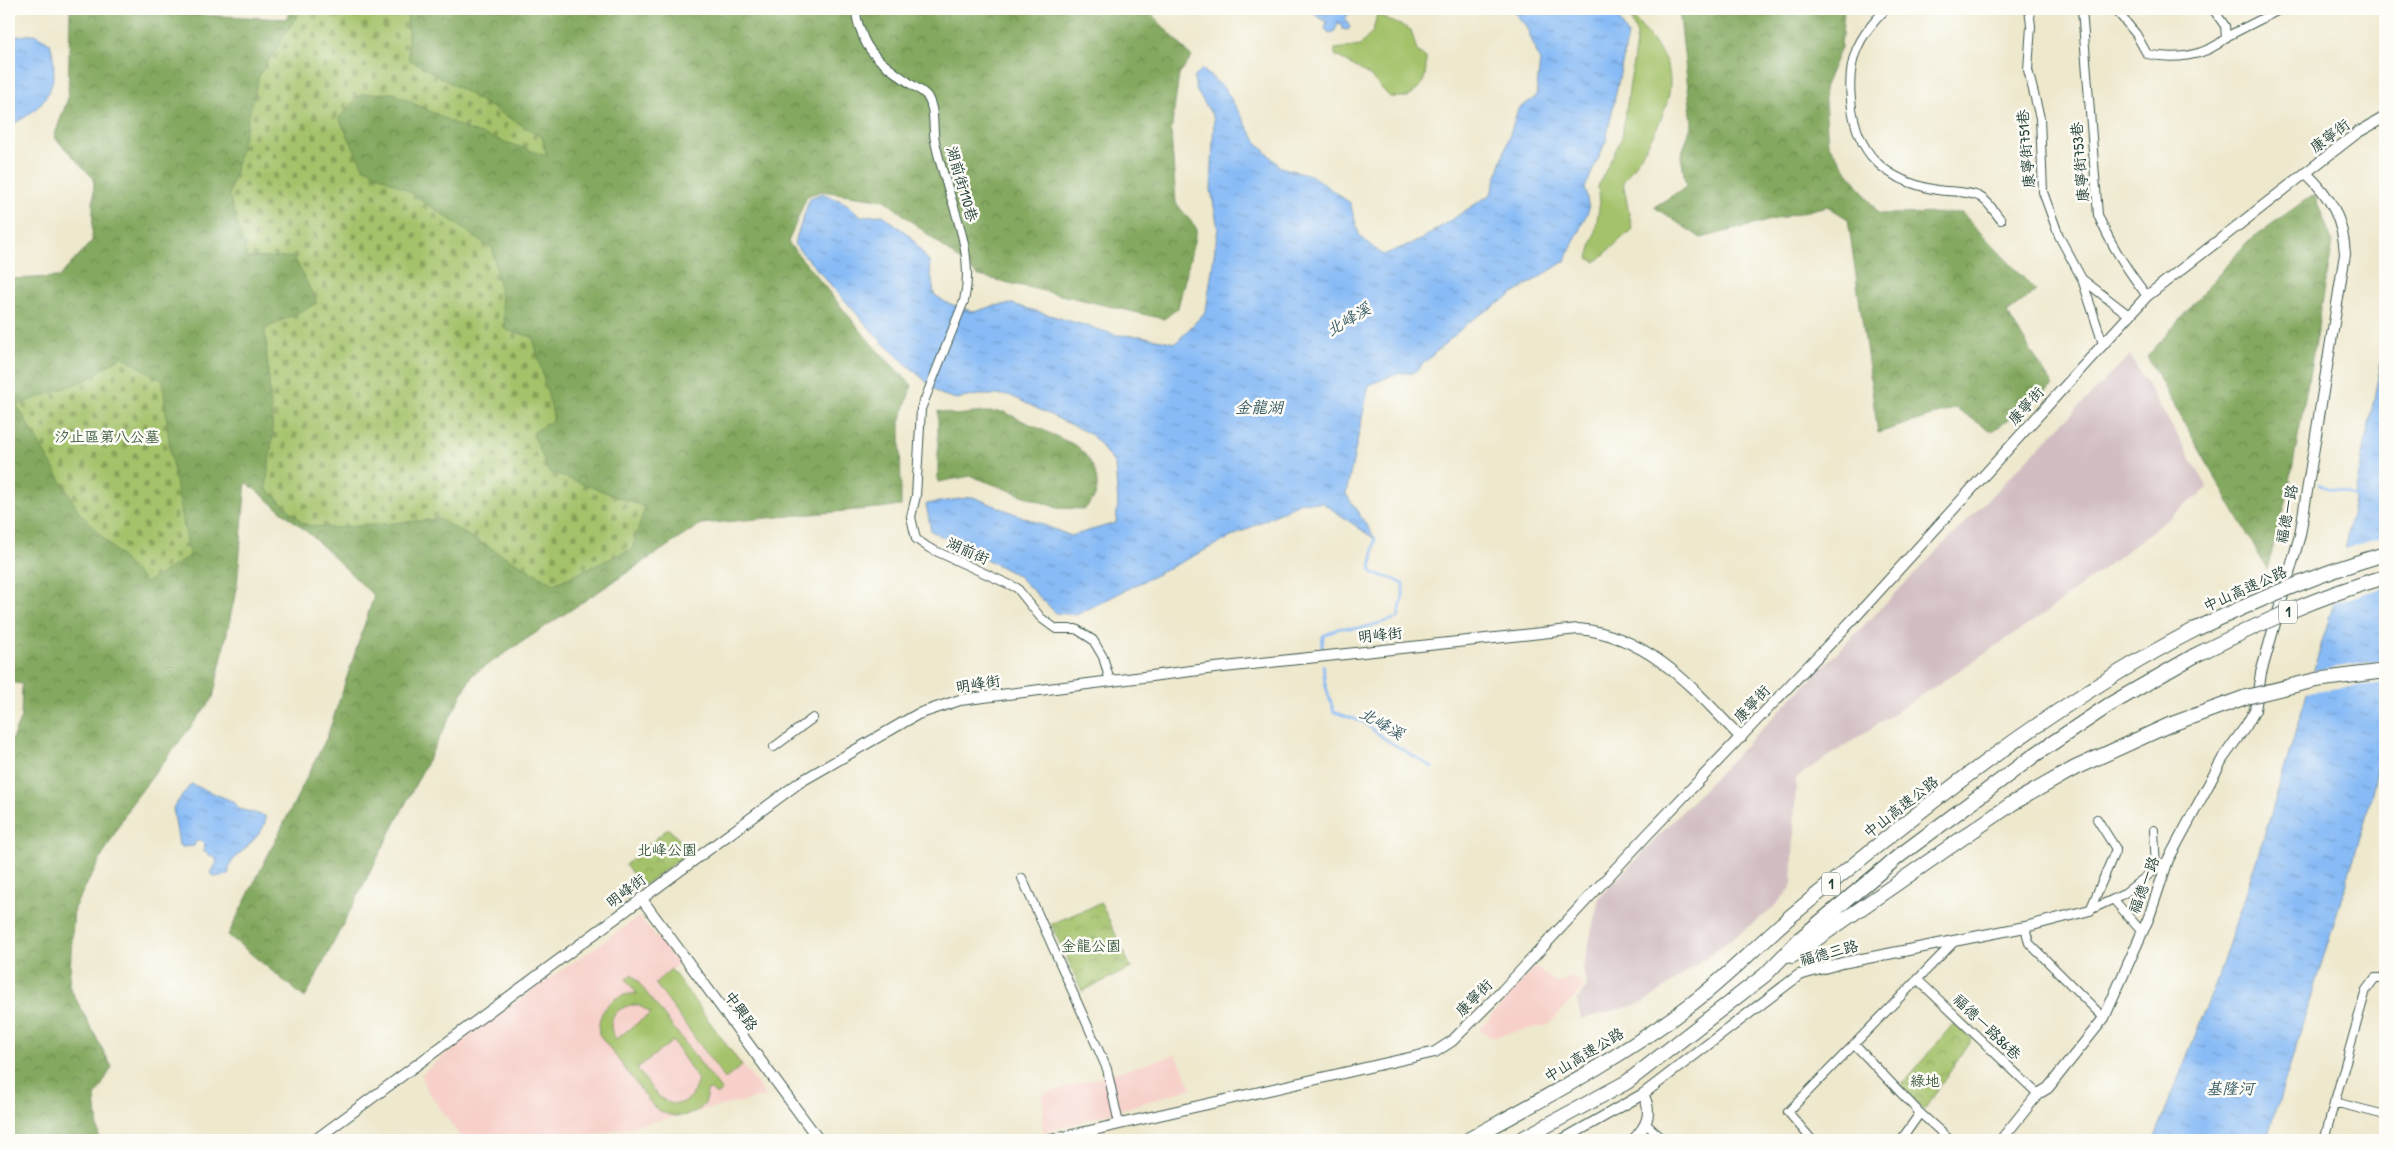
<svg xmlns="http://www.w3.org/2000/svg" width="2394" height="1149" font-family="'Patrick Hand','LXGW WenKai TC',sans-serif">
  <defs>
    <pattern id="forest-crowns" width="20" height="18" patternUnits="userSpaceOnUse" patternTransform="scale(1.25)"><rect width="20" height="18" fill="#83a85e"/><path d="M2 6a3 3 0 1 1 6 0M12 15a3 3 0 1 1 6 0" fill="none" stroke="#6b8a4e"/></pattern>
    <pattern id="cemetery-stones" width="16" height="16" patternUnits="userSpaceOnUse" patternTransform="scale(1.25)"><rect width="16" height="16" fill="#a4c26a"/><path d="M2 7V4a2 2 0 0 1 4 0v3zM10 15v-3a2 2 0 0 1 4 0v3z" fill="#859f58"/></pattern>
    <pattern id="park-crowns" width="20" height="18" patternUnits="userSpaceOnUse" patternTransform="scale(1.25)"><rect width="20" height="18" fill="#a4c26a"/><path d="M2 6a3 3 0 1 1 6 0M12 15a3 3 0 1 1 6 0" fill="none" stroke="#859f58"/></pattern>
    <pattern id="water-ripples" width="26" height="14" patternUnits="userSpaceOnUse" patternTransform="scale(1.25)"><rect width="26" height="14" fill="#88bbf6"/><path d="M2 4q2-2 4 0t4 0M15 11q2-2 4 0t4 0" fill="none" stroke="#6f99c8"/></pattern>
  </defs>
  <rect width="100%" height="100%" fill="#fdfcf7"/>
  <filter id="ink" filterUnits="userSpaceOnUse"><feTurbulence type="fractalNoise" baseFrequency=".02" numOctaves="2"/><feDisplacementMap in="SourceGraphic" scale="10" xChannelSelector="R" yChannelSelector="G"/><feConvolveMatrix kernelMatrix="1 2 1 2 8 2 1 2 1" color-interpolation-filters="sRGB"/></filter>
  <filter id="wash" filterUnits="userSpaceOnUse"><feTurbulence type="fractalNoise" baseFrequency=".0096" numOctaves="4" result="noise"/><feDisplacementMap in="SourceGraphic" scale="20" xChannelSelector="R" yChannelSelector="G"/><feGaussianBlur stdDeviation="1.12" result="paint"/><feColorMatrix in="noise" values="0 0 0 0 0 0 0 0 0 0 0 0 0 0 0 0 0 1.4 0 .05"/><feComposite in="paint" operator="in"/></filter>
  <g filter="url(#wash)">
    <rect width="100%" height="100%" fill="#eee8cd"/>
    <path fill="#f7d0ca" d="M639 917 679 963 671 970 766 1096 573 1140H463L425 1087 422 1074 481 1026Z
      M1535 967 1558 984 1573 976 1584 987 1548 1025 1491 1037 1479 1030Z
      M1176 1055 1192 1088 1043 1133V1094Z"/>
    <path fill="#d2bec2" d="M2130 355 2208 488 2043 615 1796 778 1792 887 1770 911 1644 1003 1581 1019 1577 1000 1587 987 1583 968 1599 898 1747 744Z"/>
    <path fill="#a4c26a" stroke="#62804f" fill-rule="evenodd" d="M1627 9C1637 23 1662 50 1667 64 1681 102 1643 152 1623 182L1632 229 1596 262 1588 258 1595 232 1600 202 1598 186 1622 137 1637 35Z
      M1377 14C1388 21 1400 24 1411 30L1417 51 1426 58C1426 80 1425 84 1408 97H1390L1369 75 1335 55V49L1360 46 1373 31Z
      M671 969 742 1066 725 1079 655 983Z
      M632 974 722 1091 717 1095 711 1090 707 1091 705 1104C691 1120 668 1119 653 1106L599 1034C596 1011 613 992 637 994L626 979ZM631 1005H638L651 1013 616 1039C605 1024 613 1009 631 1005ZM673 1041 698 1080 692 1096C668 1119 650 1086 637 1068Z"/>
    <path fill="url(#forest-crowns)" stroke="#517249" d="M70 9 286 19 291 9H1147L1192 57 1179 75 1171 132 1176 203 1197 229 1178 308 1164 319 979 276 885 200 821 191 807 196 788 242 875 348 912 385 900 422 901 506 701 524 472 675 305 998 228 935 327 737 374 596 312 536 246 482 237 586 213 698 129 807 74 908 69 986 112 1067 95 1097 99 1140H9V746L21 717 22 684 9 682V279L59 277 92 241 94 179 54 137 68 98Z
      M1679 9H1844L1841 48 1824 88 1828 144 1879 214 1962 213 2036 291 2007 313 2053 386 1992 432 1956 408 1878 433 1848 219 1827 206 1701 238 1654 207 1686 187 1681 156 1692 123Z
      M2314 194 2333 243 2287 498 2267 569 2147 357 2248 241Z
      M938 411 956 415 984 412H1004L1077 446C1090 458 1102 477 1095 496 1094 500 1088 505 1085 509L1057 508 971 476 938 482Z"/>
    <path fill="url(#cemetery-stones)" stroke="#62804f" d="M301 9H407L409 59 542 137 547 156 466 129 393 93 361 94 339 118 363 167 410 192 493 249 506 330 533 337 554 419 533 433 548 471 645 507 632 549 554 584 439 519 334 528 305 525 266 488 273 433 265 329 317 303 294 257 247 258 229 195 259 76Z
      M122 356 163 381 170 452 190 556 146 583 79 512 17 405 86 380Z"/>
    <path fill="url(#park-crowns)" stroke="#62804f" d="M668 828 690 851 643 886 625 865Z
      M1101 903 1131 968 1082 991 1051 924Z
      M1953 1024 1972 1039 1924 1110 1901 1086Z"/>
    <path fill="url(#water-ripples)" stroke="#547c95" d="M1313 9H1358L1355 14 1349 13 1345 19 1350 27 1348 30 1342 29 1341 24 1338 23 1334 33 1330 34 1325 29 1327 22 1315 15Z
      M1511 9H1613L1628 35 1606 141 1585 188 1589 209 1565 261 1469 322 1413 373H1398L1369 385 1346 494 1376 540 1323 503 1301 502 1076 615 1056 613 1017 575 931 531 926 504 973 497 1071 536 1116 523 1118 502 1115 464 1092 435 1009 395H979L956 399 940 394 883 343 794 244 810 198 822 193 845 203 861 216 883 215 910 236 929 262 934 294 945 302 974 312 993 306 1012 304 1117 335 1141 336 1176 343 1206 311 1218 228 1211 190 1214 118 1196 90 1194 78 1202 69 1225 89 1256 141 1280 167 1311 175 1350 203 1360 237 1383 255 1420 240 1491 194 1518 109 1536 97 1540 61 1526 26Z
      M35 34 50 43C62 85 46 108 9 126V37Z
      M2385 342V738L2364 825 2267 1140H2154L2217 980 2269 821 2334 602Z
      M191 784 232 801 239 809 265 816C269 832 239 851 231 863 229 866 229 871 228 875L214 877 211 873 217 862 215 858 203 851 205 844 202 841H196L194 846 183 847 179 845 173 808Z"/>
    <path fill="#eee8cd" d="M2385 536V587L2331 604 2341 550Z
      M2385 660V683L2305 692 2311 671Z"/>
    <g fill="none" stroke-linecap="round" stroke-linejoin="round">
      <path stroke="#88bbf6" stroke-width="2.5" d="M2319 485 2356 496
        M1322 649 1323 636 1340 628H1362L1398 618 1403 596V584L1394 579 1374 574 1371 569 1375 538
        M1323 665 1325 684 1334 712 1363 722 1385 739 1432 767"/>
    </g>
  </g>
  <g filter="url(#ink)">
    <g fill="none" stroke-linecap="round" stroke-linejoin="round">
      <defs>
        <path id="minor" d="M857 9C855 16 858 24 861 31 868 57 891 69 912 85 917 88 924 92 927 96 936 110 932 126 935 141 945 194 977 246 964 301L921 409 916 496 911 517 916 539 929 548 1017 588 1041 618 1056 629H1076L1093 640 1103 657 1110 681
          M1886 9C1858 37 1847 59 1851 100 1856 154 1884 180 1937 190 1950 192 1966 191 1978 196 1987 199 1995 213 2001 220
          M2029 9 2031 26 2028 70 2040 118 2043 192 2059 236 2082 279 2103 344
          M2082 9 2098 215C2110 244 2128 271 2147 296
          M2115 9 2136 34 2147 54C2173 60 2205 57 2226 38L2225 26 2213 9
          M2226 37 2281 9
          M2082 279 2130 316
          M774 747 813 718
          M2154 830 2156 868
          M1022 878 1107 1069 1119 1124
          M2114 900 2142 932
          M2090 910 2116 849 2097 819
          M2090 910 2122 895 2168 860
          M2025 927 2029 943 2104 1018
          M1918 980 2038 1094
          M1854 1044 1920 1113 1950 1140
          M2334 1102 2385 1115
          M1646 1124 1664 1140
          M1812 1140 1788 1112 1955 941
          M1901 1140 1920 1113
          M2324 1140 2366 990 2375 978H2385"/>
        <path id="tertiary" d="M641 898 819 1140
          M315 1140 800 782 918 714 960 700 1215 668 1578 629C1649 635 1695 690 1741 738
          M1050 1140 1435 1052 1452 1041 1502 991 1646 836 1859 613 2147 296 2357 133 2385 117
          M1562 1140 1643 1094 1799 975 1842 963 2025 927 2090 910
          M1633 1140C1647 1126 1653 1113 1643 1094
          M2001 1140 2038 1094 2048 1088 2104 1018 2149 917 2168 860 2223 758 2246 726 2255 710 2261 673 2300 535 2345 254C2343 219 2331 197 2306 173"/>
        <path id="motorway" d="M1792 956 2013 803 2075 768 2169 725 2246 697
          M1468 1140C1544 1098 1621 1058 1690 1005 1726 978 1757 945 1791 916 1918 811 2049 705 2196 629
          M1520 1140 1627 1082 1765 975 1801 938 1899 856 2036 754 2109 705 2194 656"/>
      </defs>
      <use href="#minor" stroke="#3e574b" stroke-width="10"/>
      <use href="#tertiary" stroke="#3e574b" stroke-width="12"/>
      <use href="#motorway" stroke="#3e574b" stroke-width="16"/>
      <use href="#minor" stroke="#fff" stroke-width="8"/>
      <use href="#tertiary" stroke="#fff" stroke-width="10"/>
      <use href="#motorway" stroke="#fff" stroke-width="14"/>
      <defs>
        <path id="motorway-bridge" d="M2196 629C2258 600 2319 573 2385 554
          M2194 656C2256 625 2319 596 2385 577
          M2246 697 2316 680 2385 671"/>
      </defs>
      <use href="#motorway-bridge" stroke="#3e574b" stroke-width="16" stroke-linecap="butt"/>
      <use href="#motorway-bridge" stroke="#fff" stroke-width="14"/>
    </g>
  </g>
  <g text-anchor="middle" stroke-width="5" stroke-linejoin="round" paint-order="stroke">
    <g fill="#fdfcf7" stroke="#62766e" stroke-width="1">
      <rect x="2279" y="600.5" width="18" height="23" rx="4"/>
      <rect x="1822" y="872.5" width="18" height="23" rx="4"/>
    </g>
    <g font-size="14" font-weight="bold" fill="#1f3d34">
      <text x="2288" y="617">1</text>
      <text x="1831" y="889">1</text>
    </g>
    <g font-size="15" fill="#1f3d34" stroke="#fdfcf7">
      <text transform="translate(2330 136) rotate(-37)" y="5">康寧街</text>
      <text transform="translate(2026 149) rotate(-95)" y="5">康寧街751巷</text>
      <text transform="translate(2080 162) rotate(-95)" y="5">康寧街753巷</text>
      <text transform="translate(962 184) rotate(74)" y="5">湖前街110巷</text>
      <text transform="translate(2026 406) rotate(-48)" y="5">康寧街</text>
      <text transform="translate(2287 514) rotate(-79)" y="5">福德一路</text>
      <text transform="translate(968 551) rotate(24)" y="5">湖前街</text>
      <text transform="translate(2245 589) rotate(-24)" y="5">中山高速公路</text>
      <text transform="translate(1380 635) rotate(-6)" y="5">明峰街</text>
      <text transform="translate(978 684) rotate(-9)" y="5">明峰街</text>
      <text transform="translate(1752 704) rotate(-47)" y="5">康寧街</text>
      <text transform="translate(1901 807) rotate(-38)" y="5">中山高速公路</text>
      <text transform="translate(2144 885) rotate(-69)" y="5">福德一路</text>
      <text transform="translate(626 891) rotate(-37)" y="5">明峰街</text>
      <text transform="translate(1829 953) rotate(-15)" y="5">福德三路</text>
      <text transform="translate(1474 998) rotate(-45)" y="5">康寧街</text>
      <text transform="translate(741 1011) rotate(54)" y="5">中興路</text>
      <text transform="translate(1987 1027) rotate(44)" y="5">福德一路86巷</text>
      <text transform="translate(1584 1055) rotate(-31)" y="5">中山高速公路</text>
    </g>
    <g font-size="15" fill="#405e42" stroke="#fdfcf7">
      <text x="107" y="442">汐止區第八公墓</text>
      <text x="667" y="855">北峰公園</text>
      <text x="1091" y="951">金龍公園</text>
      <text x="1925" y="1086">綠地</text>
    </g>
    <g font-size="16" font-style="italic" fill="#395c64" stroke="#fdfcf7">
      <text transform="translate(1348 319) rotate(-31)" y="6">北峰溪</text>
      <text x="1259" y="413">金龍湖</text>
      <text transform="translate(1382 723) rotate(30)" y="6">北峰溪</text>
      <text x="2230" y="1094">基隆河</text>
    </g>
  </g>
  <rect width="2394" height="1149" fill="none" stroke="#fdfcf7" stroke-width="30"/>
</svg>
